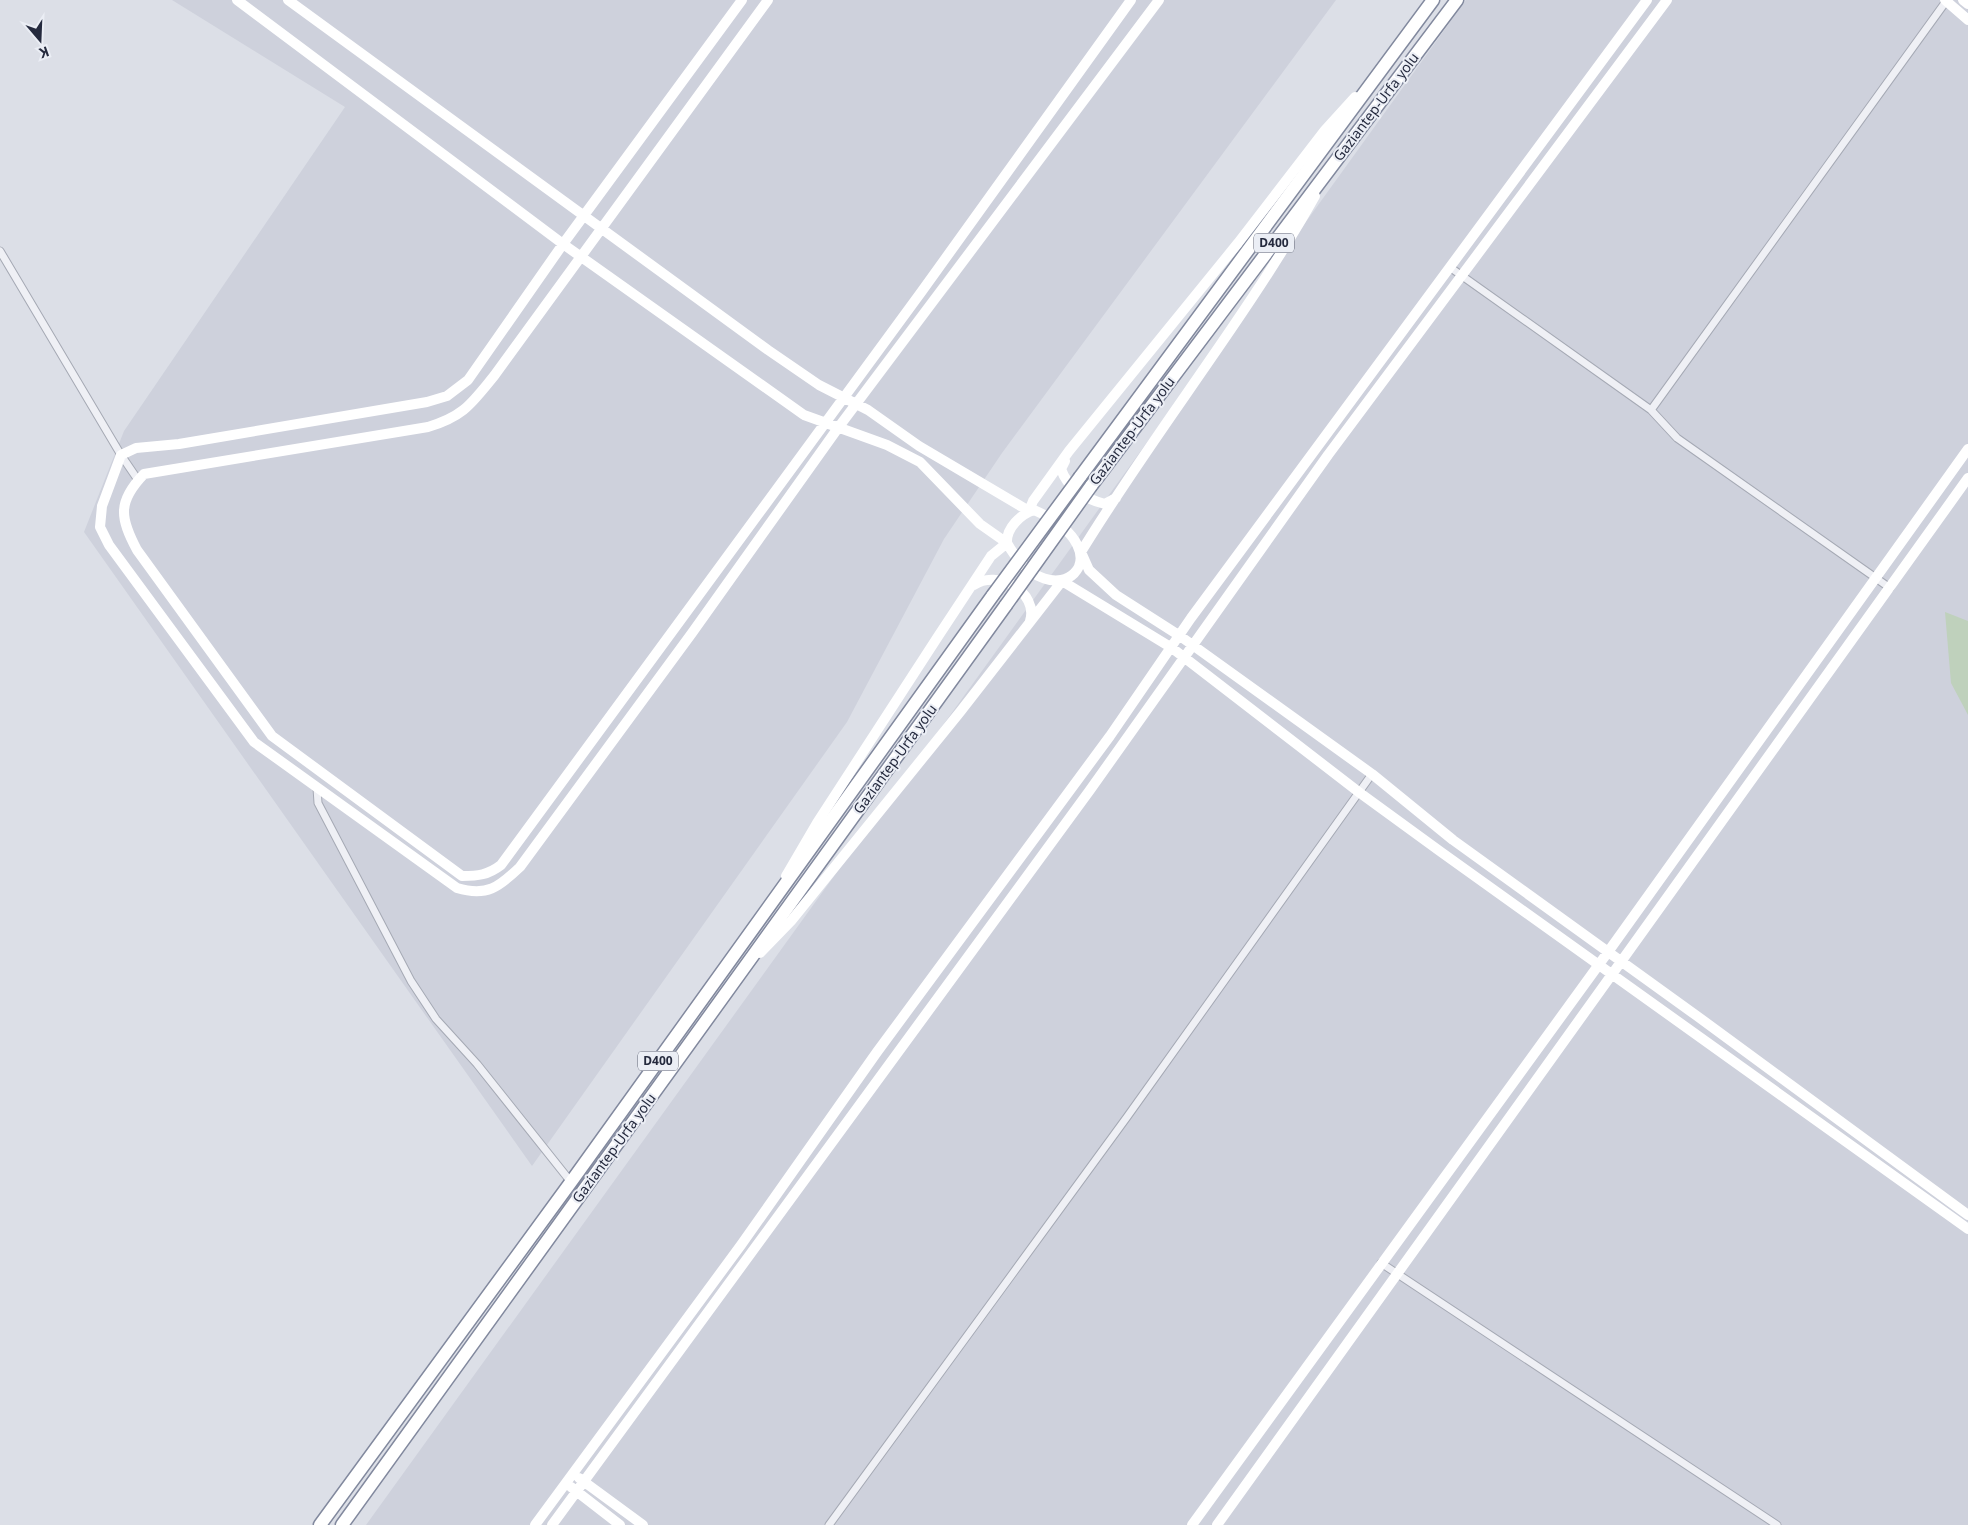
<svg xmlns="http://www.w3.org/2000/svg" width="1968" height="1525" font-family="'Noto Sans',sans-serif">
  <rect width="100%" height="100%" fill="#dcdfe7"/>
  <path fill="#ced1dc" d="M172 0H1336L1002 453 944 539 847 722 532 1166 84 532 124 431 345 107Z
    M1466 0H1968V1525H366Z"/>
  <path fill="#bfd1bc" d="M1945 612 1968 621V715L1951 683Z"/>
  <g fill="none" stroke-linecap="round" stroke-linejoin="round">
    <defs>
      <path id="street" d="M0 251 121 455 138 480
        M1451 268 1651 410 1677 438 1890 588
        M1651 410 1947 0
        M317 788 318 803 411 981 436 1019 477 1064 571 1182
        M1381 1263 1777 1525
        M829 1525 1127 1117 1372 774"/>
      <path id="highway" d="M1080 477 1433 0
        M1091 486 1457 0
        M320 1525 571 1182 993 595
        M342 1525 1006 605"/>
    </defs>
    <use href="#street" stroke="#a5a9b4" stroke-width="9"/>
    <use href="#highway" stroke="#82899e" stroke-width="15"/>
    <use href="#street" stroke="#eff0f5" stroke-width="7"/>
    <path stroke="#fff" stroke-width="10" d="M237 0 563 244 804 415 887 445 920 462 980 524 1007 543 991 556 937 638 817 823 786 876
      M288 0 768 350 819 385 868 410 919 446 1029 511 1033 501 1069 451 1238 243 1325 130 1355 97
      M742 0 563 244 468 380 447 396 427 402 179 444 136 448 121 455 102 506 100 527 109 545 254 742 457 888C487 897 499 887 520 867L692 633 838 428 1159 0
      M768 0 494 376C471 404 464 416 428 427L144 474C117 502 120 518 137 550L272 736 462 876C478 876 488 875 501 865L922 291 1131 0
      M1945 0 1968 20
      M1963 0 1968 4
      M1315 196C1245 320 1155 431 1081 552L1089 570 1116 595 1180 636 1372 774 1453 840 1697 1016 1968 1215
      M1065 461 1061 469C1068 489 1085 499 1105 504L1116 498
      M1034 510C1131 553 1053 625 1007 543 1006 528 1021 514 1034 510Z
      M974 585C997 569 1039 592 1030 621
      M760 953 791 921 960 712 1062 581 1172 648 1360 793 1441 852 1968 1229
      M579 1478 643 1525
      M571 1487 620 1525
      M535 1525 741 1245 877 1052 1110 736 1191 618 1647 0
      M552 1525 1090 790 1328 455 1667 0
      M1192 1525 1608 952 1968 449
      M1217 1525 1968 478"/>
    <use href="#highway" stroke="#fff" stroke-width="12"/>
    <defs>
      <path id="highway-bridge" d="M993 595 1080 477
        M1006 605 1091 486"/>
    </defs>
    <use href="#highway-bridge" stroke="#82899e" stroke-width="15" stroke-linecap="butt"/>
    <use href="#highway-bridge" stroke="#fff" stroke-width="12"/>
  </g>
  <g text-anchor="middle" stroke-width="4" stroke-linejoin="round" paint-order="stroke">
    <g fill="#ebeef5" stroke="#606575" stroke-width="1">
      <rect x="1254" y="233.5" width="40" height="19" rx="4"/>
      <rect x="638" y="1051.5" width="40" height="19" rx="4"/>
    </g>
    <g font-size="12" font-weight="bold" fill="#252a3e">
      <text x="1274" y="247">D400</text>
      <text x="658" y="1065">D400</text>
    </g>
    <g font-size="14" fill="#252a3e" stroke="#ebeef5">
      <text transform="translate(1376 107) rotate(-53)" y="5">Gaziantep-Urfa yolu</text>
      <text transform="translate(1132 431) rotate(-53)" y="5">Gaziantep-Urfa yolu</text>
      <text transform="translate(895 759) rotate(-54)" y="5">Gaziantep-Urfa yolu</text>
      <text transform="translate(614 1148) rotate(-54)" y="5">Gaziantep-Urfa yolu</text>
    </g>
  </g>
  <g transform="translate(40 40) rotate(161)" stroke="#ebeef5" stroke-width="4" paint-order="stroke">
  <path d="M0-4L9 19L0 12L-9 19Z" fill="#252a3e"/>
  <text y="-8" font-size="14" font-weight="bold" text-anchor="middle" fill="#252a3e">K</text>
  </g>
</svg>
